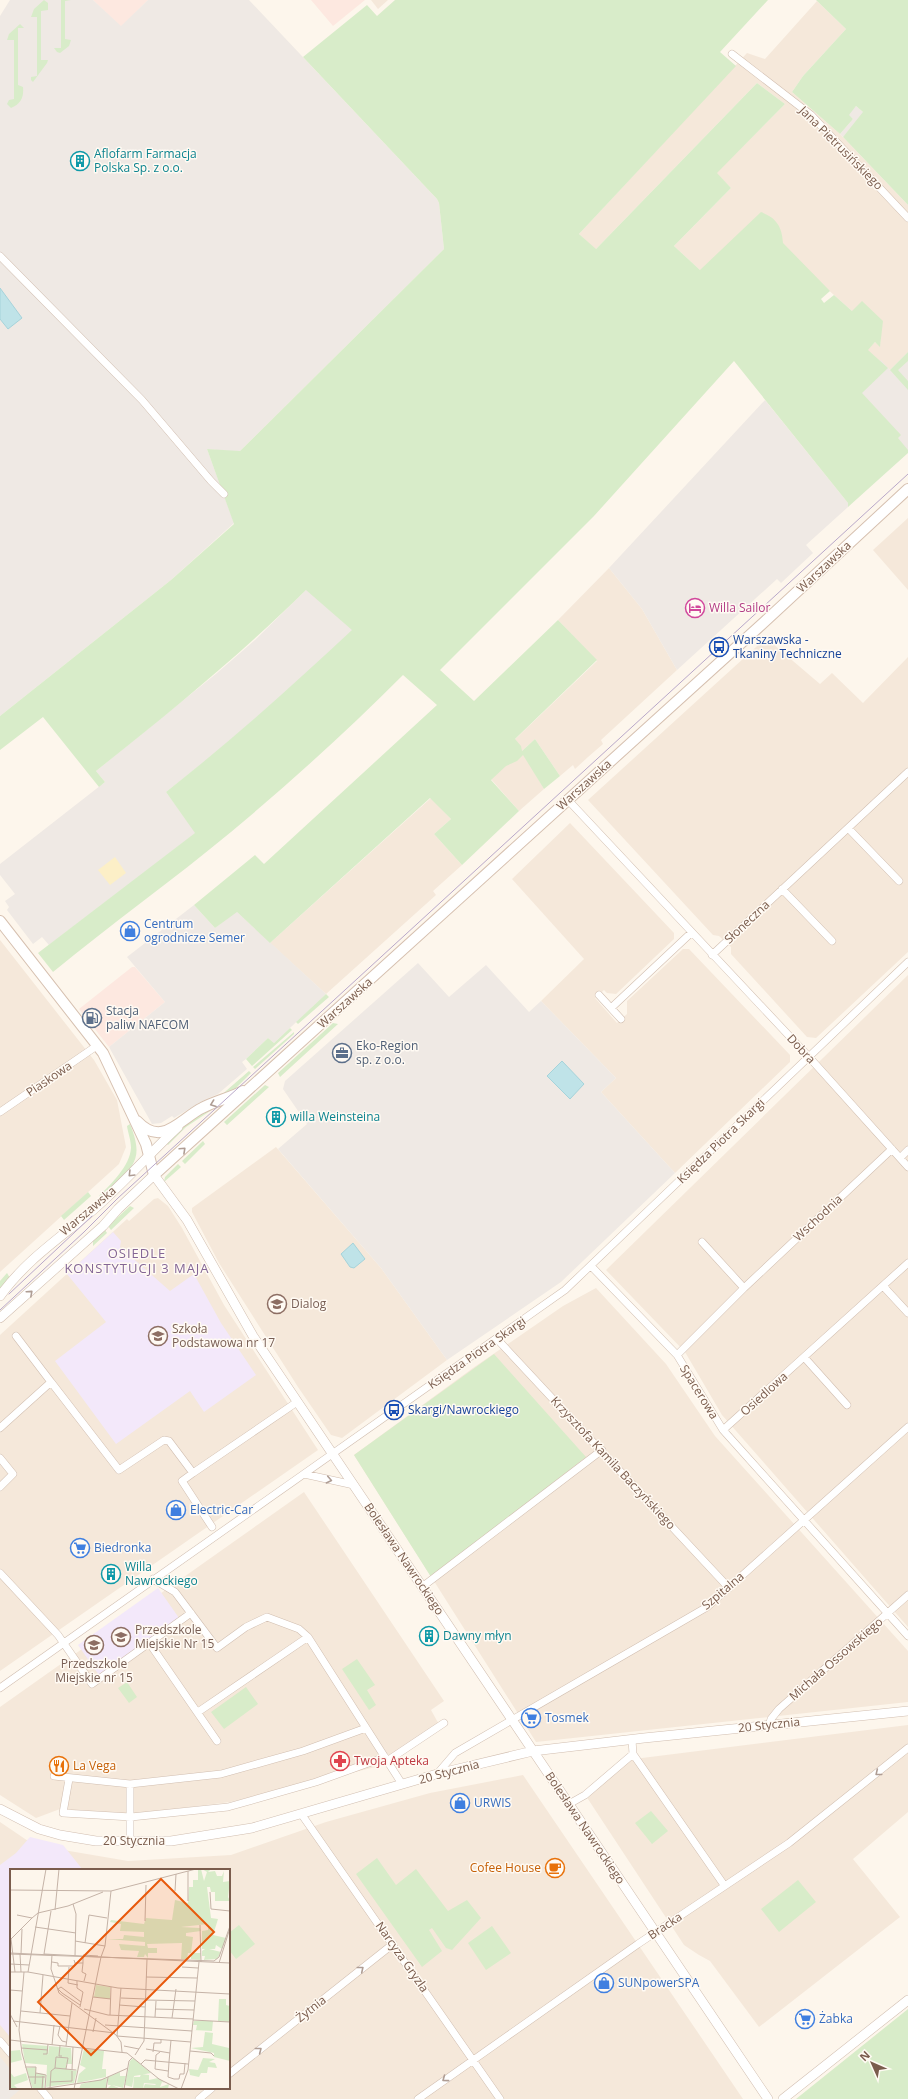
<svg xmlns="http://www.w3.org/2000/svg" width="908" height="2099" font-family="'Open Sans',sans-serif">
  <rect width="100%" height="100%" fill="#fdf6ec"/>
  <path fill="#f5e8da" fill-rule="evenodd" d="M371 0H388L378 9Z
    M817 1 846 29 803 76 792 92 840 134 908 205V352L890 370 867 350 875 342 880 346 882 321 852 311 816 279 729 297 674 246 731 188 716 173 785 104 757 83 595 250 579 234 747 53 765 59Z
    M908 518V590L873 550Z
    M609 568 642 609 677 670 601 740 603 744 588 757 575 769 573 765 560 776 535 739 522 751 544 789 519 811 483 770 597 661 558 620Z
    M766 638 820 684 832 673 863 703 908 657V952L816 1038 807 1037 731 954V947L719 936 713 935 588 800Z
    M431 798 451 819 434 834 462 865 433 891 436 895 326 994 270 943Z
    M570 823 674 933V939L616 994 607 993 604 990 595 998 617 1023 627 1014V1001L683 949H689L790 1055V1062L675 1173 601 1092 616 1078 541 1001 584 959 512 879Z
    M0 940 94 1060 117 1100 126 1147 119 1164 0 1272Z
    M908 975V1627L722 1415 685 1352 606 1270Z
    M276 1147 381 1268 447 1360 342 1438 331 1435 298 1387 219 1263 192 1212V1208Z
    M158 1198 168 1206 182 1228 224 1305 318 1450 0 1671V1335L127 1219 129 1221 154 1199Z
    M596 1288 666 1364 715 1436 908 1651V1702L536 1742 354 1455 473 1368 563 1306Z
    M304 1492 444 1701 431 1710 441 1728 388 1764 230 1802 135 1814 60 1809 36 1818 0 1795V1707Z
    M908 1725V1812L853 1859 900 1917 759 2027 710 1961 699 1955 684 1945 584 1793 626 1760Z
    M523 1775 743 2099H0V1822L34 1845 128 1861 231 1855 326 1822 430 1793ZM11 1870H229V2088H11Z"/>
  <path fill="#fde8e0" d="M93 0H148L121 27Z
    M311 0H365L333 26Z
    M132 967H135L165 1002 109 1047 79 1009Z"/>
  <path fill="#efe9e4" d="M10 0H93L121 26 148 0H249L437 199 439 203 444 249 239 452 207 449 234 523 171 580 0 716V16Z
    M856 106 864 113 843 137 840 134 853 119 848 115Z
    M908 352V453L841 401 881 360 890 370Z
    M765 400 848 503V507L806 545 813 553 781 583 777 579 677 670 642 609 609 568Z
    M307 589 353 630 285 693 212 756 166 792 196 833 49 945 42 937 33 944 7 910 9 907 5 901 15 894 0 875V864L105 782 96 771 217 673 255 640Z
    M194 905 215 928 236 911 326 994 274 1043 268 1038 246 1059 242 1062 247 1069 218 1094 204 1100 174 1118 172 1116 161 1123 152 1124 109 1047 165 1002 127 957Z
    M418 963 449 997 486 965 529 1012 541 1001 616 1078 601 1092 675 1173 561 1282 447 1360 381 1268 278 1149 307 1124 283 1089 285 1081Z
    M0 2057 11 2070V2088H22L9 2099H0Z"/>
  <path fill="#f3e8fa" d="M113 1232 121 1241 120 1247 170 1291 194 1274 221 1323 256 1375 204 1412 190 1391 116 1444 55 1361 106 1322 67 1274Z
    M158 1588 179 1618 99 1675 78 1645Z
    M30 1837 63 1845 83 1870H11V2038L0 2025V1865L16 1853Z"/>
  <path fill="#d8ecc9" d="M44 0 48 3V10L41 11V60H48L47 63 33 82 31 80V77L37 76V17H31L34 9Z
    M61 0H71L65 1V39L71 40 69 46 60 53 57 52 54 48H61Z
    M395 0H768L720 52 736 66 579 234 596 249 757 83 785 104 717 173 731 188 674 246 700 270 761 212C777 218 782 227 783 243L830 291 821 299 824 303 834 295 852 311 862 301 883 321 880 347 875 342 868 350 888 368 862 393 901 435 898 438 908 450V453L848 507V503L734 361 594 516 440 670 474 701 558 620 597 660 515 739 521 746 522 751 535 739 560 776 544 789 523 755 517 761 506 766 491 780 519 811 462 865 434 834 451 819 430 798 270 943 237 912 215 928 194 905 255 855 264 864 437 705 403 675C348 730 291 782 231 832 173 880 111 924 53 972L38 953 195 833 166 792C231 741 292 686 352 630L306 590C240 655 169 713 96 771L105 782 99 787 43 717 0 750V716L171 580 234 524 207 449 240 451 444 249 439 203 437 199 303 57 367 5 377 16Z
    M816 0H908V205L843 137 863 112 856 106 849 115 853 119 840 134 792 92 803 76 846 29Z
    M20 24 24 28H18V85L23 87C24 97 21 104 11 108L7 104 9 100 14 99V40H7L9 34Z
    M908 352V361L898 370 908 381V390L890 370Z
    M326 994 329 997 298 1024 296 1022Z
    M333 1023 338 1024 280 1077 278 1073Z
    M290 1028 292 1030 252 1066 246 1059 268 1038 274 1043Z
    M294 1032V1034L255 1069 253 1067Z
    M249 1071 251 1073 232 1092 219 1097Z
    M265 1085 269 1087 227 1125 224 1122Z
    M213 1109 186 1127 168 1145 166 1143C181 1129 194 1116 213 1109Z
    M130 1124C141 1152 139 1162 117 1183 112 1187 106 1194 100 1197L99 1196C111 1184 130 1166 131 1148 131 1140 128 1133 127 1126Z
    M203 1141 205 1144 185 1164 182 1161Z
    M178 1164 181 1167 164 1182 165 1177Z
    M88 1192 91 1196 64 1220 61 1216Z
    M130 1206 134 1208 111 1230 108 1226Z
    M105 1230 107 1233 93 1246V1240Z
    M7 1273 10 1278 0 1291V1281Z
    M494 1354 586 1457 431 1577 354 1455Z
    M357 1659 375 1685 367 1690 376 1705 369 1710 342 1669Z
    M127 1682 137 1697 129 1703 118 1688Z
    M246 1687 258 1704 224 1729 211 1712Z
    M651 1811 668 1831 652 1844 635 1823Z
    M377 1858 396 1885 416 1869 448 1911 467 1900 481 1918 452 1950 446 1948 432 1928 429 1930 442 1951 422 1967 356 1874Z
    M798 1880 816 1902 779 1932 761 1909Z
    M239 1925 255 1944 236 1959 229 1950V1933Z
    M492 1926 511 1953 486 1970 468 1943Z
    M908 2009V2099H796Z"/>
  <path fill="#fcefc7" d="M115 857 126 873 110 885 98 870Z"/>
  <path fill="#bfe3e8" stroke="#a5d3da" d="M0 288 22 318 8 329 0 319Z
    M562 1061 584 1084 570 1099 547 1076Z
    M353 1243 365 1259 354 1268 350 1267 341 1254Z"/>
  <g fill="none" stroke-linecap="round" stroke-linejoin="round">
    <defs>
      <path id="minor" d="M732 54 811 115 908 218
        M0 256 142 400 211 481 224 494
        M568 800 809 1057 908 1167
        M848 828 899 881
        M782 889 832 941
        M712 955 908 772
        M599 995 621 1019
        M611 1008 691 933
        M0 1112 98 1045
        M900 1158 908 1150
        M702 1242 744 1288
        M591 1266 677 1355 723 1430 908 1636
        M883 1286 908 1313
        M497 1339 729 1588
        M677 1355 744 1288 892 1149
        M804 1357 847 1405
        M51 1382 119 1470 164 1440 169 1441 193 1473 182 1481 212 1527
        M0 1428 51 1382 16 1336
        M723 1430 908 1263
        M0 1458 13 1474 0 1487
        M193 1473 297 1402
        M304 1474 354 1485
        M0 1573 58 1635 92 1684 191 1613
        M153 1579 175 1592 217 1648 246 1627 267 1617 299 1629 308 1637 402 1784
        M422 1587 602 1450
        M150 1644 217 1741
        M0 1688 565 1290 908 962
        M198 1712 308 1637
        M769 1726 771 1719 779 1709 908 1595
        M632 1740 633 1754 724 1885
        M387 1761 444 1723
        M437 1774 455 1753 707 1607 908 1427
        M54 1776 130 1784 221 1774 303 1751 366 1728
        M69 1779 63 1813 131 1817 228 1807 316 1782 385 1757
        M130 1784V1842
        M569 1804 585 1795 633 1754
        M302 1815 500 2099
        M0 2041 11 2054
        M229 2074 393 1944
        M40 2088 49 2099
        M199 2099 212 2088
        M418 2099 638 1944 789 1843 908 1748"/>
      <path id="tertiary" d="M0 1296C27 1259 59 1239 93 1210 123 1184 149 1154 178 1127
        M0 1318 103 1226 118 1209 154 1175 187 1220 253 1336 768 2099
        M0 1809 39 1829 60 1835 96 1841H171L252 1828 437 1774 533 1751 644 1738 908 1711
        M783 2099 908 2000"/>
      <path id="secondary" d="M0 921 103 1053 146 1144 154 1175 761 625 908 489
        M137 1121C162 1148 180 1119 202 1108 215 1101 230 1098 243 1091"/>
    </defs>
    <use href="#minor" stroke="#d1beb0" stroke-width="8"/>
    <use href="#tertiary" stroke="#d1beb0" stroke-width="10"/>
    <use href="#secondary" stroke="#d6c0b0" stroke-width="12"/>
    <use href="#minor" stroke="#fff" stroke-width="7"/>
    <use href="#tertiary" stroke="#fff" stroke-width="9"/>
    <use href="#secondary" stroke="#fff" stroke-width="10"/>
    <path stroke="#b9a8c9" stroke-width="1" d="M9 1294 92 1216
      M0 1310 84 1232 118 1198 908 474"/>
  </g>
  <defs><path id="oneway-chevron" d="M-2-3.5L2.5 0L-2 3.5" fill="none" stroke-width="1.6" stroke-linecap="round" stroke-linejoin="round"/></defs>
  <g stroke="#af9d94">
    <use href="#oneway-chevron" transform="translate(213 1104) rotate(160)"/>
    <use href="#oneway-chevron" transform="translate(183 1150) rotate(-43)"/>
    <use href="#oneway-chevron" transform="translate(131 1174) rotate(135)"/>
    <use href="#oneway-chevron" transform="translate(30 1293) rotate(-42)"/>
    <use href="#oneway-chevron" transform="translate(329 1480) rotate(12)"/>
    <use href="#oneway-chevron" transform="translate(878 1773) rotate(141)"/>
    <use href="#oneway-chevron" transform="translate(361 1969) rotate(-39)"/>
    <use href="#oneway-chevron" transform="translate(259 2050) rotate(-38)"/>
    <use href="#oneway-chevron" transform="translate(445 2079) rotate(144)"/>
  </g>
  <defs>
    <symbol id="building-ring" viewBox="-11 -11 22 22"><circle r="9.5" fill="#fffaf3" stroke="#0f9aa8" stroke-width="1.5"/><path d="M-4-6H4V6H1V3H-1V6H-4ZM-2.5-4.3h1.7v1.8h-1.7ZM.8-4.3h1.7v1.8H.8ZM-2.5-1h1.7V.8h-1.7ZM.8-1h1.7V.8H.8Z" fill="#0f9aa8"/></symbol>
    <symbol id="hotel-ring" viewBox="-11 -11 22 22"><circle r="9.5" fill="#fffaf3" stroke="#d1479c" stroke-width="1.5"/><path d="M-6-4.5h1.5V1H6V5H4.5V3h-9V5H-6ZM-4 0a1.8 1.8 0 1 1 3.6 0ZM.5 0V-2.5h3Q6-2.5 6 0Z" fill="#d1479c"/></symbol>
    <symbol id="bus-ring" viewBox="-11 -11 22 22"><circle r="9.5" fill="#fffaf3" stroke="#1a4fb4" stroke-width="1.5"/><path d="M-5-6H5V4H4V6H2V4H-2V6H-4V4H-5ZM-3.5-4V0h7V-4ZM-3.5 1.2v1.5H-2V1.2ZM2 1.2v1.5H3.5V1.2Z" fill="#1a4fb4"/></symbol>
    <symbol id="shop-ring" viewBox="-11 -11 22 22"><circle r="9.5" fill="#fffaf3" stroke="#3f7fe0" stroke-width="1.5"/><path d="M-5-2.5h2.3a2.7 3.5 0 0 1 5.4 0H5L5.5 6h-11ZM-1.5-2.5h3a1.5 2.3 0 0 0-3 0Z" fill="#3f7fe0"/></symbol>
    <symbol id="fuel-ring" viewBox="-11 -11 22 22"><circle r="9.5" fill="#fffaf3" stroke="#5c6f8a" stroke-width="1.5"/><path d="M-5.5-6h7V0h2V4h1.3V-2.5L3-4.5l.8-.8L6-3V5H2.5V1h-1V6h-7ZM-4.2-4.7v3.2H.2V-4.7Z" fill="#5c6f8a"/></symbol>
    <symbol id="office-ring" viewBox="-11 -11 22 22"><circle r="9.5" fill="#fffaf3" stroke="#5c6f8a" stroke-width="1.5"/><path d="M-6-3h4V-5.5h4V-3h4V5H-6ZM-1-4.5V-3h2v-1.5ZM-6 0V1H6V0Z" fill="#5c6f8a"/></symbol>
    <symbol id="school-ring" viewBox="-11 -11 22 22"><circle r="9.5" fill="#fffaf3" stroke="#8d6e63" stroke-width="1.5"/><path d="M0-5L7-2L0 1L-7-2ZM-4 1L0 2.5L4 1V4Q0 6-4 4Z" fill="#8d6e63"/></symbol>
    <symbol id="supermarket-ring" viewBox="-11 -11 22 22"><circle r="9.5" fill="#fffaf3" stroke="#3f7fe0" stroke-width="1.5"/><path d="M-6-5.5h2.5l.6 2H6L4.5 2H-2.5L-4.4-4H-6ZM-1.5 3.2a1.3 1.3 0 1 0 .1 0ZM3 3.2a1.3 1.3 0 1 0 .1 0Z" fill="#3f7fe0"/></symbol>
    <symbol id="pharmacy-ring" viewBox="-11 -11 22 22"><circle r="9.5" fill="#fffaf3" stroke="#e0444e" stroke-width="1.5"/><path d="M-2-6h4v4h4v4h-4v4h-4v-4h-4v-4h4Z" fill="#e0444e"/></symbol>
    <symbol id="restaurant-ring" viewBox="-11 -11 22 22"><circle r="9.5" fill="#fffaf3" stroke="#e8710a" stroke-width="1.5"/><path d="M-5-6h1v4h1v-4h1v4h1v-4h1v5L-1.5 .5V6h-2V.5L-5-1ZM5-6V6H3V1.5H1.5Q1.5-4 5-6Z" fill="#e8710a"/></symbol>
    <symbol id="cafe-ring" viewBox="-11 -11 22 22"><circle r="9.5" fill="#fffaf3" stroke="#e8710a" stroke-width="1.5"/><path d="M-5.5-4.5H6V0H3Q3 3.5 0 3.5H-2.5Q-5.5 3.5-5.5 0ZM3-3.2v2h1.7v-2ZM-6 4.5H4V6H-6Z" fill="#e8710a"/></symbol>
  </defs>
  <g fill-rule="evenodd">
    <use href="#building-ring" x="69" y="150" width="22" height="22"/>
    <use href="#hotel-ring" x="684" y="597" width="22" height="22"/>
    <use href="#bus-ring" x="708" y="636" width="22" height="22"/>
    <use href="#shop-ring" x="119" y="920" width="22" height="22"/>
    <use href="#fuel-ring" x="81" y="1007" width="22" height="22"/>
    <use href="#office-ring" x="331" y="1042" width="22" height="22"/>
    <use href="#building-ring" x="265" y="1106" width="22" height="22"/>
    <use href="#school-ring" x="266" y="1293" width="22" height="22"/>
    <use href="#school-ring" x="147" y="1325" width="22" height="22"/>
    <use href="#bus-ring" x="383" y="1399" width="22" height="22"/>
    <use href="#shop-ring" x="165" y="1499" width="22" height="22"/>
    <use href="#supermarket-ring" x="69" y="1537" width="22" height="22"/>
    <use href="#building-ring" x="100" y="1563" width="22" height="22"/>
    <use href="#building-ring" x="418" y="1625" width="22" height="22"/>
    <use href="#school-ring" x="110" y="1626" width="22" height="22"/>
    <use href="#school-ring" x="83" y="1634" width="22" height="22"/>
    <use href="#supermarket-ring" x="520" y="1707" width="22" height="22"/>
    <use href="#pharmacy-ring" x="329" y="1750" width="22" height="22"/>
    <use href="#restaurant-ring" x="48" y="1755" width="22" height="22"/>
    <use href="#shop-ring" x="449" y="1792" width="22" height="22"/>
    <use href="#cafe-ring" x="544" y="1857" width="22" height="22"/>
    <use href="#shop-ring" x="593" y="1972" width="22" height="22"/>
    <use href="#supermarket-ring" x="794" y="2008" width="22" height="22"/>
  </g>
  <g text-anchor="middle" stroke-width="3" stroke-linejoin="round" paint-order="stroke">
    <g font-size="12" fill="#7a5c4d" stroke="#fffaf3">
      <text transform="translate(841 148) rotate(45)" y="4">Jana Pietrusińskiego</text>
      <text transform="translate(824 567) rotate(-43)" y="4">Warszawska</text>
      <text transform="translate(584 785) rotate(-42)" y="4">Warszawska</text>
      <text transform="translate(747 922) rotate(-43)" y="4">Słoneczna</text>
      <text transform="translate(345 1003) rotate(-42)" y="4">Warszawska</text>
      <text transform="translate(801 1049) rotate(47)" y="4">Dobra</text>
      <text transform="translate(49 1079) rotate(-34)" y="4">Piaskowa</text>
      <text transform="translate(721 1141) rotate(-44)" y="4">Księdza Piotra Skargi</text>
      <text transform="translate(88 1211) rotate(-40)" y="4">Warszawska</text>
      <text transform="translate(818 1218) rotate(-43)" y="4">Wschodnia</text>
      <text transform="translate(477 1353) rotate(-35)" y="4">Księdza Piotra Skargi</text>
      <text transform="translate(699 1392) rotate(58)" y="4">Spacerowa</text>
      <text transform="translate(764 1394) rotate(-42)" y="4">Osiedlowa</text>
      <text transform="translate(613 1463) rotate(47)" y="4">Krzysztofa Kamila Baczyńskiego</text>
      <text transform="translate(404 1559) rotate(56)" y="4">Bolesława Nawrockiego</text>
      <text transform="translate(723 1591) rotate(-40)" y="4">Szpitalna</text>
      <text transform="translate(836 1659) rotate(-41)" y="4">Michała Ossowskiego</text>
      <text transform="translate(769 1725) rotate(-6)" y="4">20 Stycznia</text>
      <text transform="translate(449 1772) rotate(-15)" y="4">20 Stycznia</text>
      <text transform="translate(585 1828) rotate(56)" y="4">Bolesława Nawrockiego</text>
      <text x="134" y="1845">20 Stycznia</text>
      <text transform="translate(665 1926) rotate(-34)" y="4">Bracka</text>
      <text transform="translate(402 1957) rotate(55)" y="4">Narcyza Gryzla</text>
      <text transform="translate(311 2009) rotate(-38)" y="4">Żytnia</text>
    </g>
    <g font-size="12" fill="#0d838f" stroke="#fffaf3" text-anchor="start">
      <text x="94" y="158">Aflofarm Farmacja<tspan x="94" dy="14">Polska Sp. z o.o.</tspan></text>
      <text x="290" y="1121">willa Weinsteina</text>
      <text x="125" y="1571">Willa<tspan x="125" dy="14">Nawrockiego</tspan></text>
      <text x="443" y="1640">Dawny młyn</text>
    </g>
    <g font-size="12" fill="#b23c85" stroke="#fffaf3" text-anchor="start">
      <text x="709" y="612">Willa Sailor</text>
    </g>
    <g font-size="12" fill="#164399" stroke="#fffaf3" text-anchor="start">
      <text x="733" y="644">Warszawska -<tspan x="733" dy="14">Tkaniny Techniczne</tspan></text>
      <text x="408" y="1414">Skargi/Nawrockiego</text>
    </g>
    <g font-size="12" fill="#366cbe" stroke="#fffaf3" text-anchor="start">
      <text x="144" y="928">Centrum<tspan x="144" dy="14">ogrodnicze Semer</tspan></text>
      <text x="190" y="1514">Electric-Car</text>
      <text x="94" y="1552">Biedronka</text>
      <text x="545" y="1722">Tosmek</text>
      <text x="474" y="1807">URWIS</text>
      <text x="618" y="1987">SUNpowerSPA</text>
      <text x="819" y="2023">Żabka</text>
    </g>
    <g font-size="12" fill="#4e5e75" stroke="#fffaf3" text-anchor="start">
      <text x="106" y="1015">Stacja<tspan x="106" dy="14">paliw NAFCOM</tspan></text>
      <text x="356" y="1050">Eko-Region<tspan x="356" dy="14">sp. z o.o.</tspan></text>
    </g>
    <g font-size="12" fill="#785e54" stroke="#fffaf3" text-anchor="start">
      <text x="291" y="1308">Dialog</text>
      <text x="172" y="1333">Szkoła<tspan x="172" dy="14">Podstawowa nr 17</tspan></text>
      <text x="135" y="1634">Przedszkole<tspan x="135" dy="14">Miejskie Nr 15</tspan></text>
      <text x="94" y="1668" text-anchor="middle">Przedszkole<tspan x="94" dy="14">Miejskie nr 15</tspan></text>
    </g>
    <g font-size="12" fill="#be3a42" stroke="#fffaf3" text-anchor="start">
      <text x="354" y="1765">Twoja Apteka</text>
    </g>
    <g font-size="12" fill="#c56008" stroke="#fffaf3" text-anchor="start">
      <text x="73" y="1770">La Vega</text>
      <text x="541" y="1872" text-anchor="end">Cofee House</text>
    </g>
    <g font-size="13" letter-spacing="1" fill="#846695" stroke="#fffaf3">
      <text x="137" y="1258">OSIEDLE<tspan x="137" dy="15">KONSTYTUCJI 3 MAJA</tspan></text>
    </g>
  </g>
  <g transform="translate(10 1869)">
    <rect width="220" height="220" fill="#fdf6ec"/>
    <path d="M191 0 194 12 197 3 192 0H201L198 3 205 2 207 7H212L214 2 213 13 220 12 218 28 220 32H205V23H201L200 18H197L201 49 208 50 203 66 216 69 212 80 206 76 205 80H199L211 83 207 90 192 91H194L195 87H192V82L195 80H192V62L198 61V55L171 58 190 59 191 62 176 64V67L183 68 181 84H191L190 91 181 90V84H178L177 90H171L172 74 137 75 138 79H147V84H138V89L135 85 134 88H127L129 82 111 81 109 75 135 77V73L97 70H113L114 66 134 68V63L110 62 111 55 100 53 101 51 134 55 136 49 162 51 165 31 178 34 179 18H183V11H188V1ZM86 116 100 118V130L84 128ZM209 130H216V136L220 137V153L208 152ZM184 152H203L202 162 183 161H186L187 156H183ZM195 163 203 164 202 175 219 179 220 176V192L204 188V184L181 179 193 178ZM12 175 38 177V186L39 177 61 179 62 195H56V200L66 202 68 197 64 214 36 218 37 196 15 194ZM74 180 94 182 92 200H96V208L67 214 69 205 76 199 70 196ZM10 181 12 191 0 194V182ZM123 189 141 204 124 207 122 218 115 216 120 192ZM193 189 205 190 199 193 205 194 207 199 198 198 197 204H191L189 208 180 206 179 200 188 201ZM26 198V204L35 205 34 219 23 220 16 199ZM0 203 4 208 16 204 18 211 4 216 8 220H0ZM110 203V207H116L113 219 102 216 111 220H97L101 216H98V208ZM131 205 139 206V211L148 209 155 214 152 213 150 218 159 215 158 220H133L135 215 145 216 146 215 134 214 133 220H123L124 208H130ZM97 209 96 220H69L71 215Z" fill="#d8ecc9"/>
    <path fill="none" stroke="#c5b3a7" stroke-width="1" d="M0 21 101 22 186 0M101 22 95 77 91 88 220 94M165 22 166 5M200 23 201 40 220 42M178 32V2M63 35 66 45 65 87M45 41 49 0M7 46 22 49M135 52 136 16M190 56 191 93M25 58 66 64M65 72 95 77M75 74 79 46 97 49M0 84 42 86M0 85 204 92 209 88 220 57M10 85 11 103M11 85 12 60M34 85 91 88 64 220M34 85 41 42M42 86 41 100 49 124 106 166 111 173 112 183M73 86 88 87M64 91 65 94H73V89M42 93 48 94V97H65V94M73 94 72 103 76 105 74 112M209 94 220 59M0 95 19 96M59 98 58 114 68 116M172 98 188 99M0 103H18L108 119 220 125M5 103 1 70 22 49 28 44 58 37 93 23M14 103 9 161 12 184 22 220M18 103 36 0M136 108 187 109M67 112V119L73 123 70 138M51 118 48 120 52 124 70 136M51 118 71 133M111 119 107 167 181 173M0 121 12 122M83 128 101 130M111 129 136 130M136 131 185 132M109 136 135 138M74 140 98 146 183 150M145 140 184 141M11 142 60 147M30 144 33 106M0 145 7 158M100 146 101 118M145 148 146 132M162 149 166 120M183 151 220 153M3 152 105 164M95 156 182 162M50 157 48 166 52 172 56 173M83 163 86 149M0 171 117 184 149 210 169 220M42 176 44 156M50 177 49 187H52M56 177 62 134M114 177 129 180M11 179 38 181M136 180 160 184M180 182 201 184 204 187M143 183 144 174H151V170M150 183 146 186 145 200 158 202M33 185H37L38 175M125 186 134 172 137 90M159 193 158 208 164 210H169L170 205H174L175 194M159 193 161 171M131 195 135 191 178 195M15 198H26L25 215M45 199 46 188 58 189 56 200M62 201 63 178M26 204 36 206 35 219M18 208H35M40 213 62 212V202M40 219 41 202 45 199 66 201M31 220 91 211 118 199M32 220 33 207M96 220 98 208M114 220 119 192 123 188M171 220 178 201 189 93"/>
    <path fill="#e8590c" fill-opacity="0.15" stroke="#e8590c" stroke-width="2" d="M151 10 204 63 81 186 28 133Z"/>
    <rect width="220" height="220" fill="none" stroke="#7a5c4d" stroke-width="2"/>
  </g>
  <g transform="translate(872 2063) rotate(315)" stroke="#fffaf3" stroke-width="3" paint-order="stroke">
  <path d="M0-3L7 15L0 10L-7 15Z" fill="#7a5c4d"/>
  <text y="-6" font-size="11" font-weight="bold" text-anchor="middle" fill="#7a5c4d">N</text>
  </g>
</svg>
